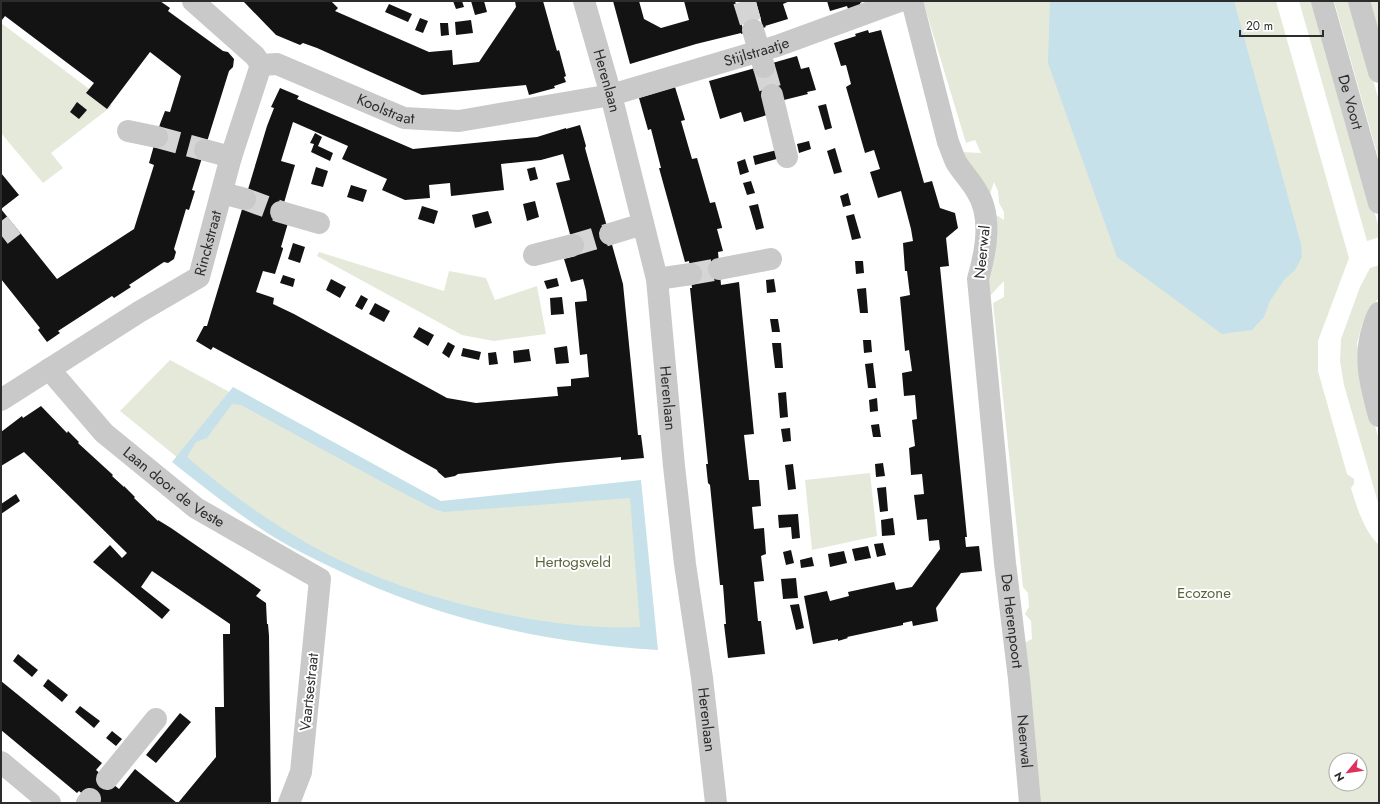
<svg xmlns="http://www.w3.org/2000/svg" width="1380" height="804" font-family="Jost,sans-serif">
  <rect width="100%" height="100%" fill="#fff"/>
  <path fill="#e5e9d9" fill-rule="evenodd" d="M923 1H1276L1349 258 1318 341V371L1347 474 1354 479V484L1351 488C1357 508 1364 531 1379 545V803H1038L1022 644 1032 639 1031 621 1025 614 1027 610 1029 607 1028 593 1023 587 993 303 1004 297V281L987 299 995 217 998 216 1004 220V212L999 203 998 191 994 182 989 197 960 152 981 153 975 140 966 143ZM1336 760H1360V784H1336Z
    M1299 1H1315L1379 228V237L1367 241Z
    M1334 1H1351L1379 101V160Z
    M1370 1H1379V34Z
    M1 23 112 106 51 153 63 168 43 183 1 133Z
    M319 252 444 291 449 271 486 278 495 300 537 286 546 334 494 341 462 335 317 256Z
    M1379 265V297L1362 325 1357 343 1365 391 1379 440V506L1344 385 1340 361 1341 339 1360 287 1370 268Z
    M170 360 439 505 634 489 648 639 526 624 359 576 241 509 120 411Z
    M870 473 877 536 812 550 805 480Z"/>
  <path fill="#c6e1e9" fill-rule="evenodd" d="M1050 1H1234L1301 244 1302 257 1295 270 1284 280 1270 301 1264 317 1252 330 1222 334 1117 257 1048 63Z
    M233 387 441 501 641 480 658 650C544 643 433 618 331 567 313 558 295 550 277 539 240 516 206 489 172 462ZM232 404 241 405 384 483 434 509 444 512 630 498 640 627C599 629 559 624 519 617 445 603 371 580 305 542 263 518 224 489 187 457L196 442 207 438Z"/>
  <path fill="#131313" fill-rule="evenodd" d="M1 1H160L170 8 168 11 223 51 228 52 234 59 233 67 229 71 192 190 195 191 189 210 186 209 174 249 176 252 174 259 168 263 164 262 129 285 131 287 114 298 112 296 58 331 60 333 47 342 38 330 40 328 1 279V173L19 195 1 209 57 279 134 229 154 165 149 163 160 124 165 111 170 112 181 76 150 52 107 109 86 93 94 83 5 16 2 20 1 19Z
    M243 1H331L338 8 335 11 429 52 452 50 453 65 479 62 516 7 515 1H543L557 51 559 50 566 76 564 77 566 82 554 86 555 88 529 95 526 85 422 95 317 48 303 43 300 45 276 35Z
    M453 1H462L464 7 456 9Z
    M471 1H484L487 12 475 15Z
    M613 1H639L644 19 661 28 689 20 684 1H735L744 33 741 34V33L696 44 630 64Z
    M756 1H790L783 4 788 19 765 26 766 27 763 28Z
    M827 1H864L860 3 861 6 848 9 847 6 830 11Z
    M389 4 412 14 408 22 385 12Z
    M420 18 428 21 423 33 415 30Z
    M471 20 473 33 456 35 455 22Z
    M440 23H448L449 35 441 36Z
    M868 30 869 33 881 30 924 183 932 181 940 208 955 213 958 228 946 238 949 266 940 267 967 537H965L966 547 979 546 982 571 961 573 936 608 938 621 913 626 912 621 903 623V625L847 637 848 638 838 641V639L813 644 804 596 827 591 830 601 849 596 848 592 894 582 896 590 912 587 940 549 939 540 929 541 927 519 917 520 914 495 924 494 922 474 911 475 909 448 915 446 912 420 917 419 915 395 904 396 902 373 912 371 909 350 905 351 900 297 910 295 907 271H905L903 243 913 241 911 229 901 191 878 198 870 172 880 169 874 150 865 153 846 87 851 84 846 65 841 66 834 43 856 36 855 34Z
    M797 56 801 69 809 67 816 90 807 92 808 94 784 100 767 115 744 122 741 112 720 119 709 81Z
    M675 87 685 120 681 121 692 159 697 158 710 203 715 202 722 227V228L717 229 723 251 718 252 721 285 739 282 754 434 744 435 749 480H759L761 506 752 507 754 529 764 528 766 554 761 556 764 581 754 582 758 621H761L765 654 728 658 724 624H726L723 585H720L710 485 708 483 706 464H708L690 288H692L689 261 685 262 659 168H661L651 129 648 130 639 98Z
    M280 88 299 96 297 99 413 149 537 137 566 128V129L580 125 586 146 585 148 623 284 638 435H641L644 458 621 460V457L557 463 458 474 455 476 445 478 438 472 437 470 349 421 213 347 211 350 196 341 204 326H207L267 126 274 108 271 107ZM293 122 348 146 342 159 387 179 382 190 405 200 430 198 429 185 450 183 451 196 504 190 501 164 541 160 563 154 570 180 556 183 576 256 564 259 571 282 583 279 586 291 587 301 575 302V304L580 355 587 354 589 377 571 379V386L557 387 558 396H557L476 403 447 398 294 314 273 304 274 298 256 292 263 271 275 274 283 249V248L281 247 288 223 279 220 295 165 281 161Z
    M77 102 87 110 79 119 70 112Z
    M826 104 832 128 825 130 818 106Z
    M315 133 322 137 318 146 333 153 330 161 311 152 314 144 310 143Z
    M809 141 811 149 799 153 797 144Z
    M835 148 842 172 834 174 827 151Z
    M777 150 780 158 755 165 753 156Z
    M745 159 749 172 740 175 737 162Z
    M316 167 328 171 323 187 311 184Z
    M535 167 538 179 530 181 527 169Z
    M751 181 755 193 747 195 743 183Z
    M351 185 367 190 363 202 347 197Z
    M848 193 851 205 843 207 840 196Z
    M535 201 539 217 527 221 523 204Z
    M758 204 764 228 756 230 749 206Z
    M422 206 438 211 434 224 418 219Z
    M488 211 492 223 475 228 472 215Z
    M854 214 861 238 852 240 846 216Z
    M293 243 305 247 300 263 288 259Z
    M855 261H863L864 273 856 274Z
    M283 275 295 279 293 287 280 283Z
    M557 278 559 286 547 289 544 281Z
    M331 279 346 287 340 298 326 290Z
    M774 279 776 292 767 293 766 280Z
    M866 288 868 313H860L857 289Z
    M361 295 368 299 362 310 355 306Z
    M562 297 564 314 551 315 550 298Z
    M375 303 390 311 384 322 369 314Z
    M770 319H778L780 332H772Z
    M419 327 434 335 428 346 413 337Z
    M863 340H871L872 352 864 353Z
    M448 342 455 346 449 358 442 353Z
    M772 343H781L783 368H775Z
    M567 346 569 363 556 364 554 348Z
    M463 348 481 352 479 360 461 356Z
    M529 349 531 361 514 363 513 351Z
    M496 352 498 364 489 365 488 353Z
    M873 363 876 388H868L865 364Z
    M786 392 788 417 780 418 778 393Z
    M877 398 878 411 870 412 869 400Z
    M41 406 67 433 68 431 79 442 78 443 113 475 112 476 124 487V486L135 497 134 498 158 521V520L171 528 261 590 256 596 266 603 267 624H268L269 636 271 803H178L216 757 215 707H224L223 634H230V624L152 571 141 587 170 610 162 619 93 562 110 545 122 558 127 553 24 452 1 466V432L22 416 23 418Z
    M879 424 881 437H873L871 425Z
    M790 428 791 441 783 442 781 429Z
    M883 463 885 476 876 477 875 464Z
    M793 464 796 489 788 490 785 465Z
    M886 487 888 511 880 512 877 488Z
    M16 494 20 501 1 514V504Z
    M798 514 800 538 792 539 791 527 779 528 778 515Z
    M893 518 895 535 882 536 881 520Z
    M883 543 886 555 877 557 874 544Z
    M868 546 871 558 855 561 852 549Z
    M791 550 794 563 786 565 783 552Z
    M844 551 847 563 830 567 828 554Z
    M812 557 814 566 801 568 800 560Z
    M796 578 798 598 783 599 781 579Z
    M799 604 804 628 796 630 790 605Z
    M18 654 38 670 32 677 13 661Z
    M48 679 68 695 62 702 43 686Z
    M1 681 102 763 96 770 119 789 135 769 177 803H94L79 791 77 793 1 730Z
    M80 706 100 721 94 728 75 712Z
    M180 713 191 722 156 763 146 755Z
    M112 731 122 739 116 746 106 738Z"/>
  <g fill="none" stroke-linecap="round" stroke-linejoin="round">
    <path stroke="#d5d5d5" stroke-width="22" stroke-dasharray="22 11" stroke-linecap="butt" d="M744 1 753 30
      M764 67 772 95
      M157 137 205 150
      M245 199 281 212
      M1 235 14 225
      M573 245 610 234
      M691 274 719 269"/>
    <g stroke="#c9c9c9" stroke-width="22">
      <path d="M193 1 255 56 261 65"/>
      <path id="s1" d="M584 1 611 95 657 279 674 466 685 564 702 678 716 803"/>
      <path id="s2" d="M912 1 948 142C951 149 953 156 956 162 962 172 970 180 976 190 993 216 986 251 978 279L1005 563 1019 679 1030 803"/>
      <path id="s3" d="M1322 1 1379 203"/>
      <path d="M1359 1 1379 72"/>
      <path d="M753 30 764 67"/>
      <path id="s4" d="M261 65 277 64 404 118 459 121 611 95 777 46 900 1"/>
      <path d="M772 95 787 157"/>
      <path d="M128 131 157 137"/>
      <path d="M205 150 231 157"/>
      <path d="M222 193 245 199"/>
      <path d="M281 212 319 223"/>
      <path d="M610 234 643 224"/>
      <path d="M534 255 573 245"/>
      <path d="M719 269 771 259"/>
      <path d="M657 279 691 274"/>
      <path d="M1379 313C1376 317 1375 323 1373 328 1363 358 1371 386 1379 416"/>
      <path id="s5" d="M49 369 104 433 196 508 320 579 301 772 289 803"/>
      <path id="s6" d="M1 400 139 312 199 277 231 157 261 65"/>
      <path d="M1 762 50 803"/>
      <path d="M107 779 156 719"/>
      <path d="M87 803 90 799"/>
    </g>
  </g>
  <g text-anchor="middle" stroke-width="4" stroke-linejoin="round" paint-order="stroke">
    <g font-size="15" fill="#2c2c2c" stroke="#fff">
      <text dy="5" stroke="none"><textPath href="#s4" startOffset="515">Stijlstraatje</textPath></text>
      <text dy="5" stroke="none"><textPath href="#s1" startOffset="83">Herenlaan</textPath></text>
      <text dy="5" stroke="none"><textPath href="#s3" startOffset="105">De Voort</textPath></text>
      <text dy="5" stroke="none"><textPath href="#s4" startOffset="134">Koolstraat</textPath></text>
      <text dy="5" stroke="none"><textPath href="#s6" startOffset="268">Rinckstraat</textPath></text>
      <text transform="translate(982 252) rotate(-84)" y="5">Neerwal</text>
      <text dy="5" stroke="none"><textPath href="#s1" startOffset="407">Herenlaan</textPath></text>
      <text dy="5" stroke="none"><textPath href="#s5" startOffset="173">Laan door de Veste</textPath></text>
      <text dy="5" stroke="none"><textPath href="#s2" startOffset="637">De Herenpoort</textPath></text>
      <text transform="translate(309 692) rotate(-84)" y="5">Vaartsestraat</text>
      <text dy="5" stroke="none"><textPath href="#s1" startOffset="731">Herenlaan</textPath></text>
      <text dy="5" stroke="none"><textPath href="#s2" startOffset="758">Neerwal</textPath></text>
    </g>
    <g font-size="15" fill="#56653b" stroke="#fff">
      <text x="573" y="567">Hertogsveld</text>
      <text x="1204" y="598">Ecozone</text>
    </g>
  </g>
  <rect width="1380" height="804" fill="none" stroke="#2c2c2c" stroke-width="4"/>
  <g transform="translate(1348 772) rotate(241)"><circle r="19" fill="#ffffff" stroke="#ababab"/>
  <path d="M0-3L7 15L0 10L-7 15Z" fill="#de325d"/>
  <text y="-6" font-size="11" font-weight="bold" text-anchor="middle" fill="#2c2c2c">N</text>
  </g>
  <path d="M1240 30v6h83v-6" fill="none" stroke="#2c2c2c" stroke-width="2"/>
  <text x="1246" y="30" font-size="12" fill="#2c2c2c" stroke="#ffffff" stroke-width="3" paint-order="stroke">20 m</text>
</svg>
